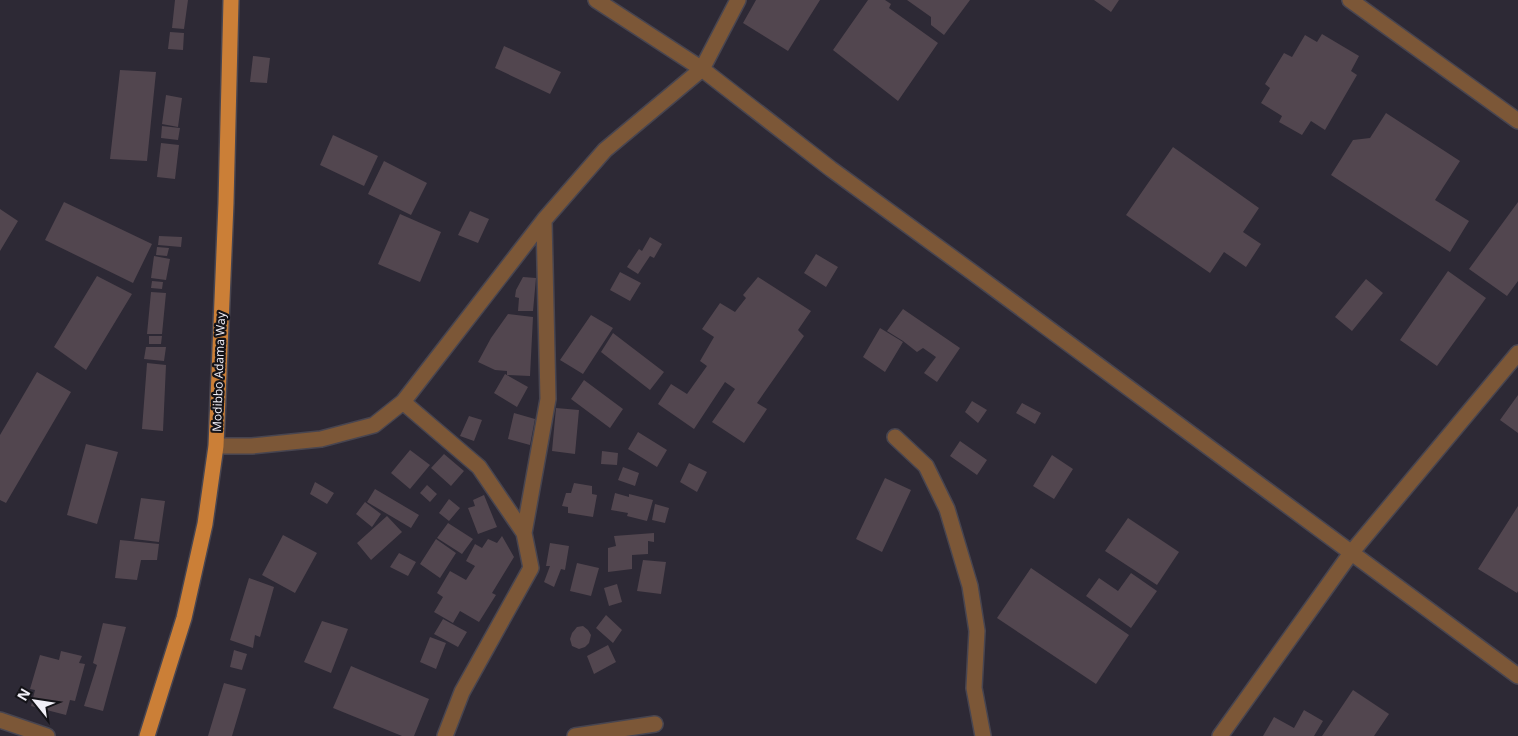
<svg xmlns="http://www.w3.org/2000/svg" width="1518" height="736" font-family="'Open Sans',sans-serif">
  <rect width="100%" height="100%" fill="#2d2935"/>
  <path fill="#52464f" d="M175 0H188L184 29 172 28Z
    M756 0H820L788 51 743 23Z
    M868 0H885L891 4 889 8 938 43 898 101 833 50Z
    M907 0H970L944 35 931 25V17Z
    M1094 0H1119L1111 12Z
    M170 32 184 33 183 50 168 49Z
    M1322 34 1359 56 1351 71 1357 75 1325 130 1311 121 1302 135 1279 122 1282 116 1261 103 1270 88 1265 84 1284 53 1292 57 1305 35 1317 42Z
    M504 46 561 72 550 94 495 68Z
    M253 56 270 58 267 83 250 82Z
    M120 70 156 72 147 161 110 159Z
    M166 95 182 98 178 127 162 124Z
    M1386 113 1460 161 1435 200 1469 221 1450 252 1331 175 1353 140 1370 138Z
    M162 126 180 128 178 140 161 138Z
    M333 135 378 156 364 186 320 165Z
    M161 143 179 145 175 179 157 177Z
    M1173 147 1259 208 1243 232 1261 244 1246 267 1224 252 1210 273 1126 215Z
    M384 161 427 183 411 215 368 194Z
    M64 202 152 244 133 283 45 240Z
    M1518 202V281L1507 296 1469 269Z
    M0 209 18 221 0 251Z
    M470 211 489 219 478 243 458 235Z
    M400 214 441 232 420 282 378 264Z
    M159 236 182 237 181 247 158 245Z
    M650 237 662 244 654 258 650 256 638 274 627 267 639 249 642 251Z
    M157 247 169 248 167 256 156 255Z
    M816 254 838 267 826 287 804 273Z
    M154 256 170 259 166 280 151 278Z
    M1448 271 1486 298 1437 366 1400 340Z
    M620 272 641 283 630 301 610 290Z
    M97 276 132 294 86 370 54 347Z
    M523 277 536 278 533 311H518L519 298 515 297 516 290Z
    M758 277 811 311 798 330 804 336 757 403 767 409 744 443 712 422 735 389 725 382 694 429 658 404 671 384 687 394 707 366 700 361 714 337 702 329 720 303 735 312 746 298 743 295Z
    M1366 279 1383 293 1352 331 1335 317Z
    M152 281 163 282 162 289 151 288Z
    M151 292 166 293 162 334H147Z
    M903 309 960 348 937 382 924 373 936 357 923 348 917 352 903 341 887 331Z
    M508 314 533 317 530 376 507 375V371L495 370 478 362 491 338Z
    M591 315 613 328 583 374 560 360Z
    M880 328 903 342 885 372 863 357Z
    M613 333 664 372 650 390 601 352Z
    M149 336H162L161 344H149Z
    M146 347H166L164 361 144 359Z
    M147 363 166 365 163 431 142 429Z
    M37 372 71 392 6 503 0 500V435Z
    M505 374 528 387 517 407 494 393Z
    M584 380 623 409 610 428 571 399Z
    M1518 395V433L1500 420Z
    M972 401 987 410 978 423 965 412Z
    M1022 403 1041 413 1035 424 1016 413Z
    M556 408 579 410 575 454 552 451Z
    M514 413 535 419 530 445 508 439Z
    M469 416 482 420 474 441 460 436Z
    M638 432 667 450 657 467 628 449Z
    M960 441 987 460 977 475 950 456Z
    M86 444 118 452 97 524 67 515Z
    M410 450 430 465 410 489 391 473Z
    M602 451 618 453 617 465 601 464Z
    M444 454 464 471 451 486 431 468Z
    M1052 455 1073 469 1054 499 1033 486Z
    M689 463 707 472 697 492 680 482Z
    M623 467 639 473 635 486 618 480Z
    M885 478 911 490 882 552 856 539Z
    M315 482 334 493 327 504 310 494Z
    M574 483 592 486V494L597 495 593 517 568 513V507L562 506 566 493H571Z
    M427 485 437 494 430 502 420 493Z
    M375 489 419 515 411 528 367 502Z
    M615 493 629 497V494L653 500 647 521 627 516 628 513 611 510Z
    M484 495 497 527 478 534 468 508 475 506 473 500Z
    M141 498 165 501 159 542 134 539Z
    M449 499 460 508 449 521 439 513Z
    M365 502 381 514 372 527 356 514Z
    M655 504 669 508 665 523 652 520Z
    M1518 506V591L1517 593 1478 569Z
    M387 516 402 532 371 560 357 543Z
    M1128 518 1179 552 1157 585 1105 551Z
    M448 523 473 539 462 554 437 538Z
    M654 533V542L648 541V554L632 555V569L608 572V548L616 546 614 536Z
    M283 535 317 553 295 593 262 575Z
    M502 536 514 557 492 593 496 595 479 622 460 611 453 623 434 612 443 597 437 593 450 571 466 580 475 566 466 561 475 544 482 548 488 539 497 543Z
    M436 539 456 553 440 578 420 564Z
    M120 540 159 544 157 560H141L137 580 115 578Z
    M550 543 569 546 565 570 561 569 554 587 544 582 550 566H546Z
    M399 553 416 562 408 576 390 567Z
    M643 560 666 562 661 594 637 591Z
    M577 563 599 568 591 596 570 591Z
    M1031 568 1129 635 1096 684 997 618Z
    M1131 573 1157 591 1131 628 1086 596 1099 578 1118 591Z
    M249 578 274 587 260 637 255 635 253 648 230 640Z
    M617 584 622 602 609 606 604 588Z
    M606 615 622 630 613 643 596 628Z
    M443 619 467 632 458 647 434 634Z
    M322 621 348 629 331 673 304 662Z
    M103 623 126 627 103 711 84 706 97 665 93 663Z
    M583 626 588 630 591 635 589 643 585 647 579 649 572 646 570 639 572 633 577 627Z
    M430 637 446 643 436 669 420 662Z
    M608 645 616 662 594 674 587 656Z
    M234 650 247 654 242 670 230 667Z
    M61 651 82 656 79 663 85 664 75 701 70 700 66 715 31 706 35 690 30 689 40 655 59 660Z
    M351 666 429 699 414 736H402L333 708Z
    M224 683 246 689 232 736H208Z
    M1353 690 1389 714 1374 736H1322Z
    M1304 710 1323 721 1314 736H1263L1274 717 1294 728Z"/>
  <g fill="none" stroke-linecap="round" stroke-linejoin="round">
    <defs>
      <path id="minor" d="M596 0 702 69 831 169 972 272 1518 676
        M1350 0 1518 121
        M403 402 479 467 524 533
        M895 437 926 466 947 509 970 586 977 631 974 688 983 736
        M216 446H252L321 439 374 425 403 402 544 220 605 150 702 69 738 0
        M0 720 47 736
        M445 736 462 692 531 568 524 533 548 399 544 220
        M575 736 655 724
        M1220 736 1351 553 1518 353"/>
      <path id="major" d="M147 736 184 618 205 524 216 446 226 203 231 0"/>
    </defs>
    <use href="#minor" stroke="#484550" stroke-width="18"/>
    <use href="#major" stroke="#484550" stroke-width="18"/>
    <use href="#minor" stroke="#7c5737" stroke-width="15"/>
    <use href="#major" stroke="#cb7f37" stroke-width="15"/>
  </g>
  <g text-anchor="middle" stroke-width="4.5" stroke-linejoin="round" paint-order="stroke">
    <g font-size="12" fill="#f1eff7" stroke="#141318">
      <text transform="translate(219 372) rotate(-88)" y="4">Modibbo Adama Way</text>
    </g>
  </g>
  <g transform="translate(35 701) rotate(300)" stroke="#141318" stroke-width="4" paint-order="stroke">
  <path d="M0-4L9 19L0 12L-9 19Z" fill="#f1eff7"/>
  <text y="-8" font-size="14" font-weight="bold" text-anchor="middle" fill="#f1eff7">N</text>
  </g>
</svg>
